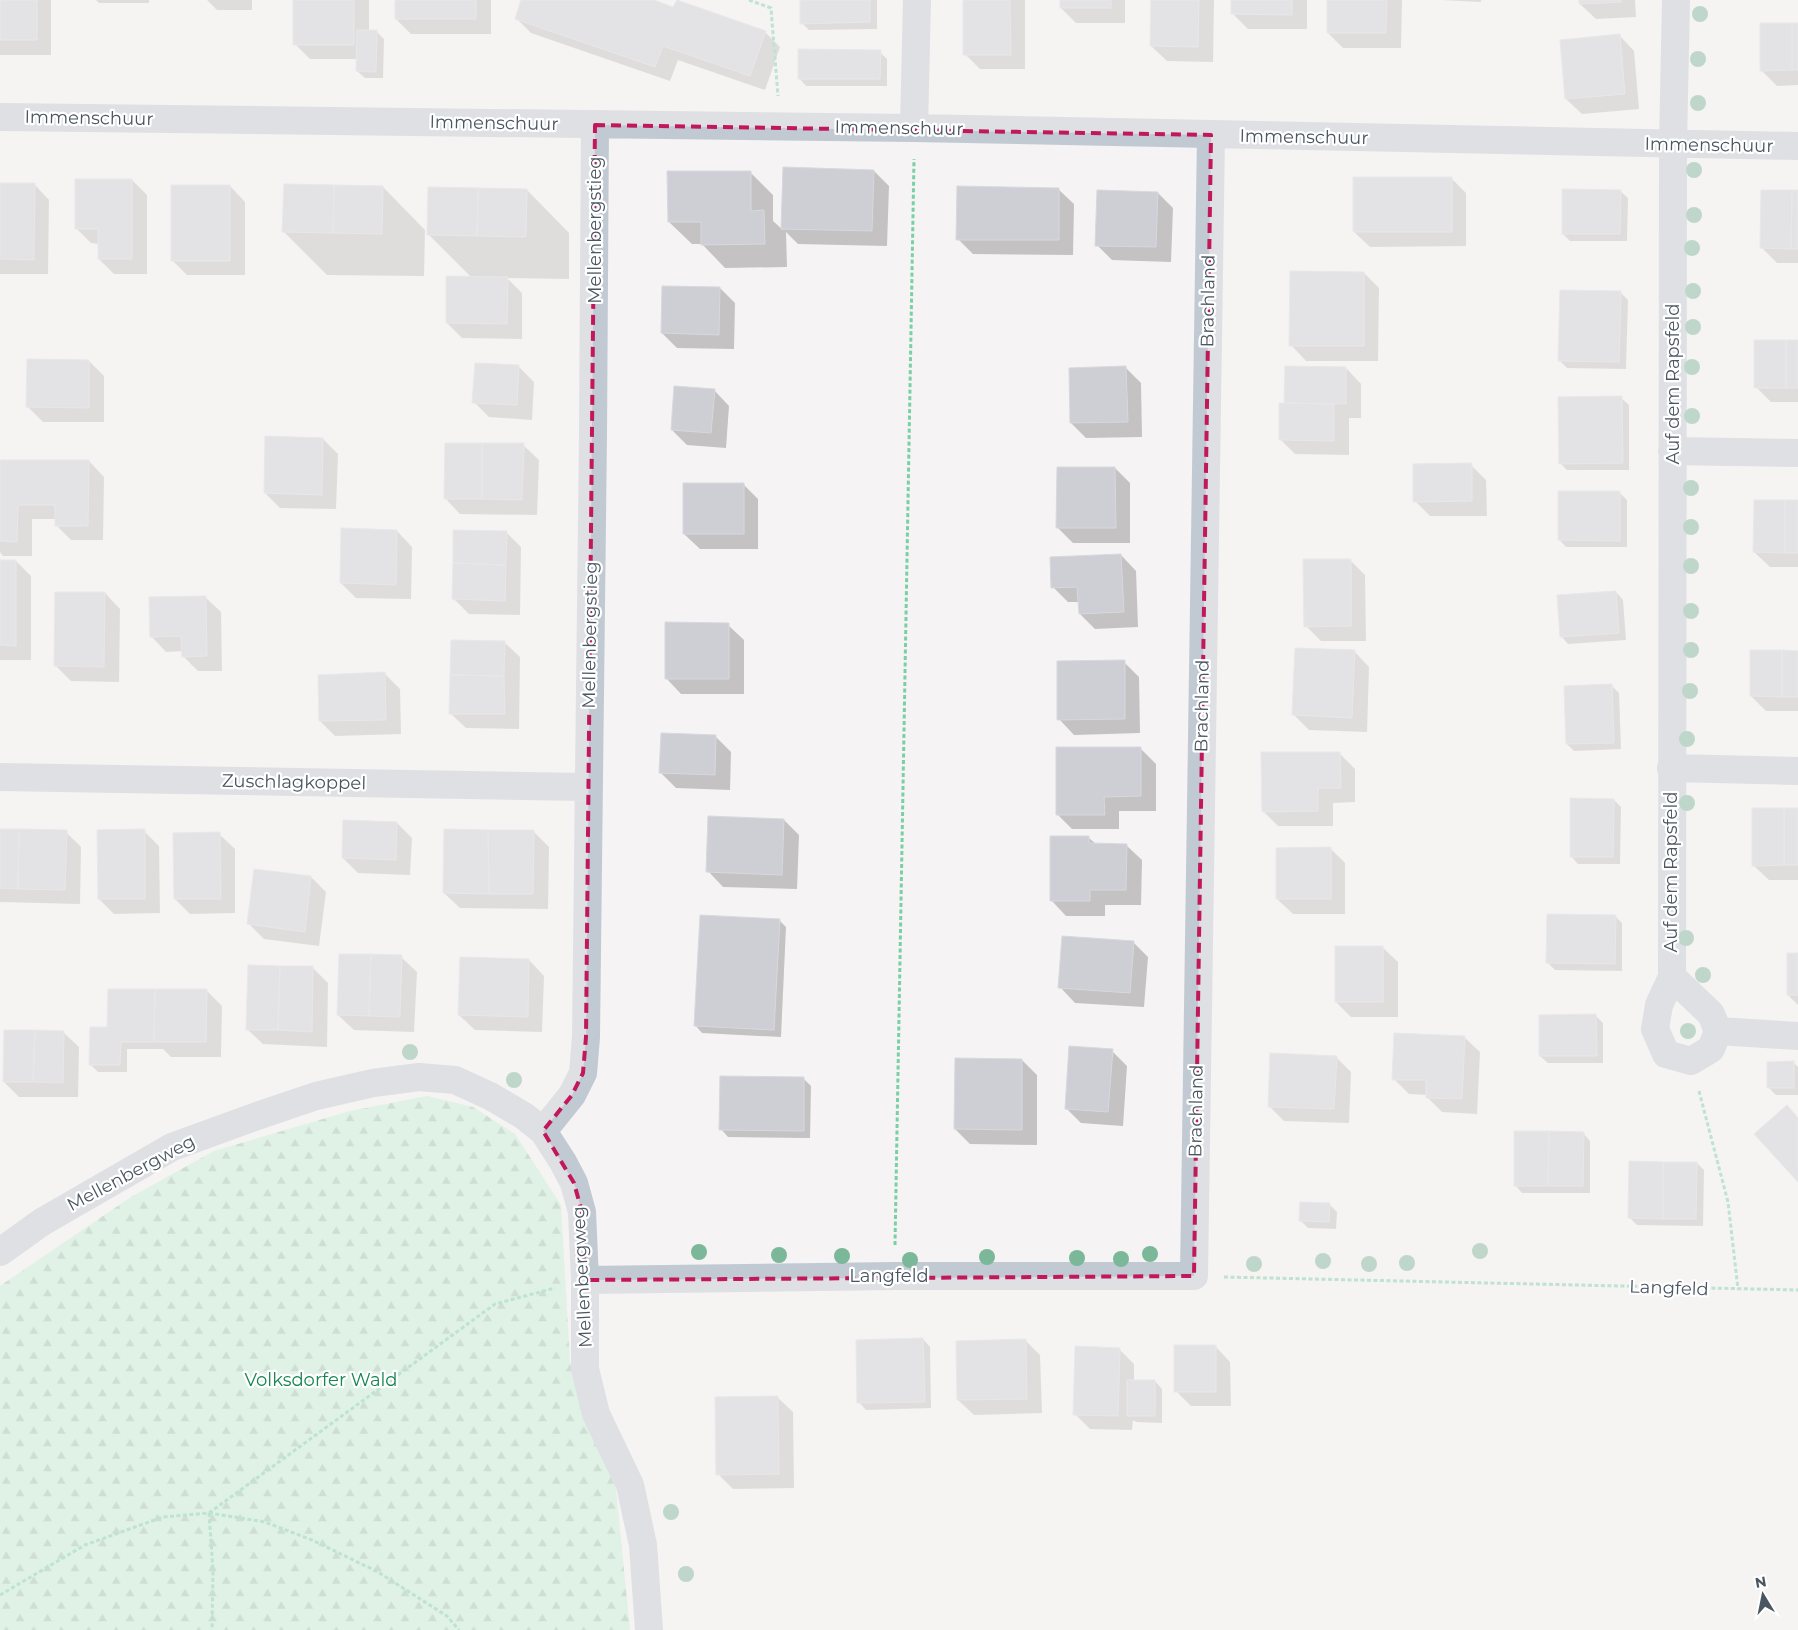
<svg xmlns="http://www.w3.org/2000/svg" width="1798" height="1630" font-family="Montserrat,sans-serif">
  <defs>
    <pattern id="forest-firs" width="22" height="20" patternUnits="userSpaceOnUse" patternTransform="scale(1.25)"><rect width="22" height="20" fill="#c3f1d5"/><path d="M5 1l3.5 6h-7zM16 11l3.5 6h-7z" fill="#a0c6b0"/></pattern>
  </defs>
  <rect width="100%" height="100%" fill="#f5f3f3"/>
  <path fill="url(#forest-firs)" d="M427 1096 473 1107 515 1134 561 1205 570 1363 592 1429 616 1489 630 1630H0V1286L131 1197 214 1151 350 1111Z"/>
  <path fill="#0003" d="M0 0H51V55H0Z
    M96 0H149V3H99Z
    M207 0H252V10H217Z
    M295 0H369V31L377 32 384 39 383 78H365L357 71 358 59H310L295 44Z
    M396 0H491V34H411L396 19Z
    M522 0H650L674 8 765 32 780 47 765 90 678 60 670 81 531 33 516 18Z
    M801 0H877V29L809 30 802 23Z
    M964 0H1025V69H980L965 54Z
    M1061 0H1125V23H1076L1061 8Z
    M1152 0H1214L1213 62 1167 61 1151 46Z
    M1233 0H1307V29H1248L1233 14Z
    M1329 0H1402L1401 48H1343L1328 33Z
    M1441 0H1481V2Z
    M1580 0H1635L1636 17 1596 19 1580 4Z
    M1798 24V85L1777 86 1761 70Z
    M1619 35 1634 51 1639 109 1582 114 1566 99Z
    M880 52 887 59V86H806L799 78Z
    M784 168 874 171 889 186 887 246 798 244 786 232 787 267 725 268 702 244H692L669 222 750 172 773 195V221L783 230Z
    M1451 178 1466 193V246L1370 247 1354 232Z
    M132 180 147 195V274H114L99 259V244L91 243 76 228Z
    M0 184H34L49 200 48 274H0Z
    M230 186 245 202V275H187L172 260Z
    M383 187 425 230 424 276 327 275 284 232Z
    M1058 189 1074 204 1073 255 973 254 958 239Z
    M527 190 569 233V279L507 278 522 293V339L462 338 447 323 471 277 428 234Z
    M1620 191 1628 198 1627 241H1570L1563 234Z
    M1798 192V263H1777L1762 248Z
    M1158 193 1173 208 1171 262 1112 260 1097 245Z
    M1364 273 1379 288 1378 361H1306L1291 345Z
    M720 288 735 303 734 349 677 348 662 333Z
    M1621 293 1628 300 1626 369 1567 368 1559 360Z
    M1798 341V402H1771L1756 387Z
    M89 361 104 376V422H43L27 406Z
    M519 367 534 382 532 420 489 417 474 402Z
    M1126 368 1141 383 1142 437 1086 438 1071 423Z
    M1286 368H1346L1361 384V418H1349V455L1295 454 1280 439 1286 404Z
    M714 390 729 406 726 448 687 445 672 430Z
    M1621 398 1629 405V470H1567L1560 463Z
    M323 439 338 454 336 509 280 508 265 493Z
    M523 445 539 460 537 515 460 514 445 498Z
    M0 461H89L104 477 103 540H71L56 525V519H32V556H3L0 552Z
    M1471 465 1486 480 1487 516H1430L1415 501Z
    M1115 468 1130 483V543H1073L1058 528Z
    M743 484 758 499V549H700L684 534Z
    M1620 493 1627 500V547H1566L1559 539Z
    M1798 502V567H1770L1754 552Z
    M397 531 412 547 411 599 356 598 341 583Z
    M506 532 521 547 520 615 469 614 454 599Z
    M1121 555 1136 571 1138 627 1095 629 1080 614 1079 602H1068L1053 587Z
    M1350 560 1365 575 1366 641H1321L1306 626Z
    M0 561H16L31 576V660H0Z
    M1616 592 1623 600 1626 640 1568 644 1561 636Z
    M105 593 120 609 119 682 71 681 56 666Z
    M205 597 221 612 222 671H198L183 656V651L166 652 151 636Z
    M728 625 744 640V694H681L666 678Z
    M504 642 520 657 519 729 466 728 450 713Z
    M1354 651 1369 667 1367 732 1309 730 1294 715Z
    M1798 652V711H1766L1751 696Z
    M1124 662 1139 677 1140 733 1074 735 1059 719Z
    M384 673 400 689 401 734 335 736 320 721Z
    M1612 686 1619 693 1621 749 1574 751 1567 744Z
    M716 737 731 752 730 790 676 788 661 773Z
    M1140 748 1156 764V811H1119V829H1072L1057 814Z
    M1340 754 1355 769V802L1333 803V826H1278L1263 811Z
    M1614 800 1621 807 1620 864H1578L1571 856Z
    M1798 809V880H1769L1753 865Z
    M784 820 799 835 797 889 723 887 708 871Z
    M397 823 412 838 410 875 358 873 343 858Z
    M0 830 66 832 81 847 80 904 0 902Z
    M144 831 159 846 160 913 114 914 99 899Z
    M533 831 549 847 548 909 460 908 444 893Z
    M219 834 235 849V913L190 914 175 899Z
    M1089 838 1096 844 1126 845 1142 860 1141 905H1105V916H1066L1051 900Z
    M1330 848 1345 863V914H1293L1277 899Z
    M255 871 311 877 326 892 319 946 264 939 249 924Z
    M1615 916 1622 923V971L1555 970 1548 963Z
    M779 920 786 927 781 1037 702 1033 695 1025Z
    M1133 942 1148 957 1144 1007 1075 1003 1060 987Z
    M1382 947 1398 962V1017H1351L1336 1002Z
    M1798 954V1005L1788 995Z
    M401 957 417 972 414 1032 354 1030 338 1015Z
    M529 960 544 976 542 1032 475 1030 459 1015Z
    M313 968 328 983 327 1047 263 1044 247 1029Z
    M206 990 222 1006 221 1057H171L163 1049H127V1072H98L91 1065 109 1029Z
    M1596 1016 1603 1023V1063H1548L1540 1056Z
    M63 1032 79 1047 78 1097H19L4 1082Z
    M1464 1037 1480 1052 1477 1114 1442 1112 1427 1097V1095L1409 1094 1394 1079Z
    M1112 1051 1127 1066 1123 1126 1081 1123 1066 1108Z
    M1336 1057 1351 1072 1349 1123 1284 1121 1269 1106Z
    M1022 1060 1037 1075V1145L970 1144 955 1129Z
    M1794 1063 1798 1067V1095H1776L1769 1088Z
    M804 1079 811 1086 810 1138 728 1137 721 1129Z
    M1583 1133 1590 1141V1193H1522L1515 1185Z
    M1697 1163 1704 1170 1703 1226 1637 1225 1630 1218Z
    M1329 1204 1337 1212 1336 1229 1308 1228 1301 1221Z
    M923 1339 930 1347 931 1408 866 1410 859 1402Z
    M1025 1340 1040 1355 1042 1413 974 1415 958 1400Z
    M1215 1346 1230 1362 1231 1406H1191L1176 1391Z
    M1119 1349 1134 1364V1381H1155L1162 1389V1423L1136 1422 1133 1420 1132 1430 1090 1429 1075 1414Z
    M777 1397 793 1412 794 1488 733 1489 718 1474Z"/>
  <path fill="#cdcfd5" stroke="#d7d9de" d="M0 0H37V40H0Z
    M293 0H354V45H293Z
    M395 0H476V19H395Z
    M521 0H654L673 7 677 0 766 31 750 76 663 46 655 67 515 19Z
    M800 0H870V22L800 24Z
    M963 0H1010L1011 55H963Z
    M1060 0H1111V8H1060Z
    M1151 0H1199L1198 47 1150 46Z
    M1231 0H1292V15L1231 14Z
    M1327 0H1387L1386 33H1327Z
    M1579 0H1621V2L1579 4Z
    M1760 23H1792V70L1760 71Z
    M1792 23H1798V70H1792Z
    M357 30H377L376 72 356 71Z
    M1620 34 1625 94 1565 99 1560 40Z
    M798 49 881 50 880 79H798Z
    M783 167 874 170 872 231 781 229Z
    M667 171H751V211L764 210 765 244 701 245V222H668Z
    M1353 177H1452V232H1353Z
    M75 179H132V259H98V229H75Z
    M0 183H35L34 260 0 259Z
    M284 184 334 185 333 233 282 232Z
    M171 185H230V261H171Z
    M334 185 383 186 382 234 333 233Z
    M957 186 1059 188V240H956Z
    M428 187 478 188 477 236 427 235Z
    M478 188 527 189 526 237 477 236Z
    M1562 189 1621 190 1620 234H1562Z
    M1097 190 1158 192 1156 247 1095 246Z
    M1761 190H1792L1791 249 1760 248Z
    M1792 190H1798V249H1791Z
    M1290 271 1364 272V346H1289Z
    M446 276 508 277 507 324 446 323Z
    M662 286 720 287 719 335 661 333Z
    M1560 290 1621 291 1619 362 1558 361Z
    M1754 340H1786V388H1754Z
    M1786 340H1798V388H1786Z
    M27 359 89 360V408L26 407Z
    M475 363 519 365 517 405 472 403Z
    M1126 366 1128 422 1070 423 1069 368Z
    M1285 366 1346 367V404L1284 403Z
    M674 386 715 389 711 433 671 430Z
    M1622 396 1623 463 1559 464 1558 397Z
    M1279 403 1334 404V441L1279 440Z
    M265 436 323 438 322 495 264 493Z
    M445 443H482V499H444Z
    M482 443H524L522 500 482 499Z
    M0 460H89L88 526H55V505H18L17 542 0 541Z
    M1472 463V501L1413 502V464Z
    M1057 467H1115L1116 528H1056Z
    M683 483H744V534H683Z
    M1558 491H1620V541L1558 540Z
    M1754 500H1785V553L1753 552Z
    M1785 500H1798V553H1785Z
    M341 528 397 530 396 585 340 583Z
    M453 530 507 531 506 565 453 563Z
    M1121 554 1124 612 1079 614 1077 587 1051 588 1050 557Z
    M1303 559H1351V626L1304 627Z
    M0 560H16V646L0 645Z
    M453 563 506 565 505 601 452 599Z
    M1616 591 1619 633 1560 637 1557 595Z
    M55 592H105L104 667 54 666Z
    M206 596 207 656 182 657 181 636 150 637 149 597Z
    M665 622 729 623V679H665Z
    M451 640 505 641 504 676 450 675Z
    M1295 648 1355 650 1352 718 1292 715Z
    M1750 650H1782V697L1750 696Z
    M1782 650 1798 651V697H1782Z
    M1125 660V719L1057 720V661Z
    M385 672 386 720 319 721 318 675Z
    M450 675 504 676 505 714H449Z
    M1612 684 1614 743 1566 744 1564 686Z
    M661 733 716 735 715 775 659 773Z
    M1056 747H1141V796L1104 797 1105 815H1056Z
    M1261 752H1340L1341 788H1318V811L1262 812Z
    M1570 798 1614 799 1613 857H1570Z
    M1752 808H1784V865L1752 866Z
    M1784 808H1798V865H1784Z
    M708 816 784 819 782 875 706 872Z
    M343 820 397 822 396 860 342 858Z
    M0 829H19L18 889 0 888Z
    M19 829 67 830 65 890 18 889Z
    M145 829V899H98L97 830Z
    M444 829 488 830 489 894 443 893Z
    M488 830H534L533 894H489Z
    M220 832 221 899H174L173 833Z
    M1050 836H1089V843L1127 844 1126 890H1090V901H1050Z
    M1331 847V899H1276V848Z
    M254 869 311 876 305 932 247 924Z
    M1547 914 1616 915 1615 964 1546 963Z
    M700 915 780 919 774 1030 694 1026Z
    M1062 936 1134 941 1130 993 1058 988Z
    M1335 946H1383V1002H1335Z
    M1787 953H1798V995H1787Z
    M339 954H371L369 1016 337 1015Z
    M371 954 402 955 400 1017 369 1016Z
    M460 957 529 959 528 1017 458 1015Z
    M248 965 280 966 278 1030H246Z
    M280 966H313L312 1032 278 1030Z
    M108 989H155L154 1042H121L120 1065H89L90 1027H107Z
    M155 989H207L206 1042H154Z
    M1596 1014 1597 1056H1539V1015Z
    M4 1030H35L33 1082H3Z
    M35 1030 64 1031 63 1083 33 1082Z
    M1394 1033 1465 1036 1462 1099 1426 1098V1080H1392Z
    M1069 1046 1113 1049 1108 1112 1065 1109Z
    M1270 1053 1337 1056 1334 1109 1268 1107Z
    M955 1058 1022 1059V1130L954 1129Z
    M1794 1061V1088H1767V1062Z
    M720 1076 804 1077V1131L719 1130Z
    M1787 1105 1798 1118V1182L1754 1134Z
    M1514 1131H1549L1548 1186H1514Z
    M1549 1131 1584 1132 1583 1186H1548Z
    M1629 1161 1663 1162V1219L1628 1218Z
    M1663 1162H1697L1696 1219H1663Z
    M1300 1202 1330 1203 1329 1222 1299 1221Z
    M923 1338 925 1402 857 1403 856 1340Z
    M1026 1339 1027 1399 957 1400 956 1341Z
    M1174 1345H1216V1392H1174Z
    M1075 1346 1120 1348 1118 1416 1073 1415Z
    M1127 1380H1155V1416H1127Z
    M778 1396 779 1474 716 1475 715 1397Z"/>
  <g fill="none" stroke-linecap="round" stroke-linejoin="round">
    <path stroke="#7ad0a6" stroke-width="3" stroke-dasharray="4 2.5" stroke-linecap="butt" d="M749 0 771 8 778 96
      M1699 1091 1728 1202 1738 1289
      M895 1245 914 159
      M1224 1277 1798 1290
      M209 1513 495 1304 555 1288
      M209 1513 213 1570 212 1630
      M0 1595 85 1545 163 1517 209 1513 265 1522 312 1540 378 1572 447 1616 459 1630"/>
    <path stroke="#c1cad2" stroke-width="28" d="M0 117 914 128 1798 146
      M914 128 917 0
      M1672 451 1798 453
      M1671 768 1798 771
      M0 777 588 787
      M1672 977 1673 144 1676 0
      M1672 977 1711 1014 1718 1031 1711 1049 1691 1061 1666 1054 1655 1029 1659 1005Z
      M1718 1031 1798 1036
      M543 1131 572 1095 583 1073 586 1037 593 434 595 125
      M0 1252 42 1222 172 1147 260 1115 316 1096 373 1083 419 1077 455 1080 490 1096 524 1116 543 1131 563 1162 574 1183 582 1212 585 1280V1369L596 1414 630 1485 643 1545 649 1630
      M585 1280 895 1276H1194L1211 135"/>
  </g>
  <g fill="#7bb799">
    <circle cx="1700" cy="14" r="8"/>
    <circle cx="1698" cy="59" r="8"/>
    <circle cx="1698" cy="103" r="8"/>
    <circle cx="1694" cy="170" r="8"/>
    <circle cx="1694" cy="215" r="8"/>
    <circle cx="1692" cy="248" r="8"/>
    <circle cx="1693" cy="291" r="8"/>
    <circle cx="1693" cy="327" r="8"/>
    <circle cx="1692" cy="367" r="8"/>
    <circle cx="1692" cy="416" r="8"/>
    <circle cx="1691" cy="488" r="8"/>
    <circle cx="1691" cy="527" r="8"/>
    <circle cx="1691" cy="566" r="8"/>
    <circle cx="1691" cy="611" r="8"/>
    <circle cx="1691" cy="650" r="8"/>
    <circle cx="1690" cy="691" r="8"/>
    <circle cx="1687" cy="739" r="8"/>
    <circle cx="1687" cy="803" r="8"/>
    <circle cx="1686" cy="938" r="8"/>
    <circle cx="1703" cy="975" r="8"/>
    <circle cx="1688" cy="1031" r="8"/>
    <circle cx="410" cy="1052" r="8"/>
    <circle cx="514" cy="1080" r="8"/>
    <circle cx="1480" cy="1251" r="8"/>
    <circle cx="699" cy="1252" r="8"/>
    <circle cx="1150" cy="1254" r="8"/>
    <circle cx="779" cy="1255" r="8"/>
    <circle cx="842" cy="1256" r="8"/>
    <circle cx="987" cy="1257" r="8"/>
    <circle cx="1077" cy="1258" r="8"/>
    <circle cx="1121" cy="1259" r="8"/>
    <circle cx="910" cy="1260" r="8"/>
    <circle cx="1323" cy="1261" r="8"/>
    <circle cx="1407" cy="1263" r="8"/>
    <circle cx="1254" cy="1264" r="8"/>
    <circle cx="1369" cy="1264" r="8"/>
    <circle cx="671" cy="1512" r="8"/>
    <circle cx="686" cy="1574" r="8"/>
  </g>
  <path d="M0 0H1798V1630H0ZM595 125 1211 135 1194 1276 585 1280 582 1212 574 1183 543 1131 572 1095 583 1073 586 1037Z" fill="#f5f3f3" fill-opacity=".55" fill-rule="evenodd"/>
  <path fill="none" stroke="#c2185b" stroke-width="4" stroke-dasharray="10 6" stroke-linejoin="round" d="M595 125 1211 135 1194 1276 585 1280 582 1212 574 1183 543 1131 572 1095 583 1073 586 1037Z"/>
  <g text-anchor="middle" stroke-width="4.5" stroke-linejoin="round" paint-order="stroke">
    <g font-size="18" fill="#4a5661" stroke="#fff">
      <text transform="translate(89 118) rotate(1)" y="6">Immenschuur</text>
      <text transform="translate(494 123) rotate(1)" y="6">Immenschuur</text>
      <text transform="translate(899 128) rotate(1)" y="6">Immenschuur</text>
      <text transform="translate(1304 137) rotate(1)" y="6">Immenschuur</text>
      <text transform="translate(1709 145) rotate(1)" y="6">Immenschuur</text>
      <text transform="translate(595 230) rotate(-90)" y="6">Mellenbergstieg</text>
      <text transform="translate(1208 301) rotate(-89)" y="6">Brachland</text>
      <text transform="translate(1673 384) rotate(-90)" y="6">Auf dem Rapsfeld</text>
      <text transform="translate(590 635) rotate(-89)" y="6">Mellenbergstieg</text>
      <text transform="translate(1202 706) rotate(-89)" y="6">Brachland</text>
      <text transform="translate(294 782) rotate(1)" y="6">Zuschlagkoppel</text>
      <text transform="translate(1671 872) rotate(-90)" y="6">Auf dem Rapsfeld</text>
      <text transform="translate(1196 1111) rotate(-89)" y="6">Brachland</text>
      <text transform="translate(131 1173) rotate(-28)" y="6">Mellenbergweg</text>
      <text x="889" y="1282">Langfeld</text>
      <text transform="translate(582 1277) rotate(-93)" y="6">Mellenbergweg</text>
      <text transform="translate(1669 1288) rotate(2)" y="6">Langfeld</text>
    </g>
    <g font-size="18" fill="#17864f" stroke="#fff">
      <text x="321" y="1386">Volksdorfer Wald</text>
    </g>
  </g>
  <g transform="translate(1763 1595) rotate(350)" stroke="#ffffff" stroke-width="4" paint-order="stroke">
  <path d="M0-4L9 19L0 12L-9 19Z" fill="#4a5661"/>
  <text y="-8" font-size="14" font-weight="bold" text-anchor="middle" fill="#4a5661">N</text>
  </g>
</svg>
